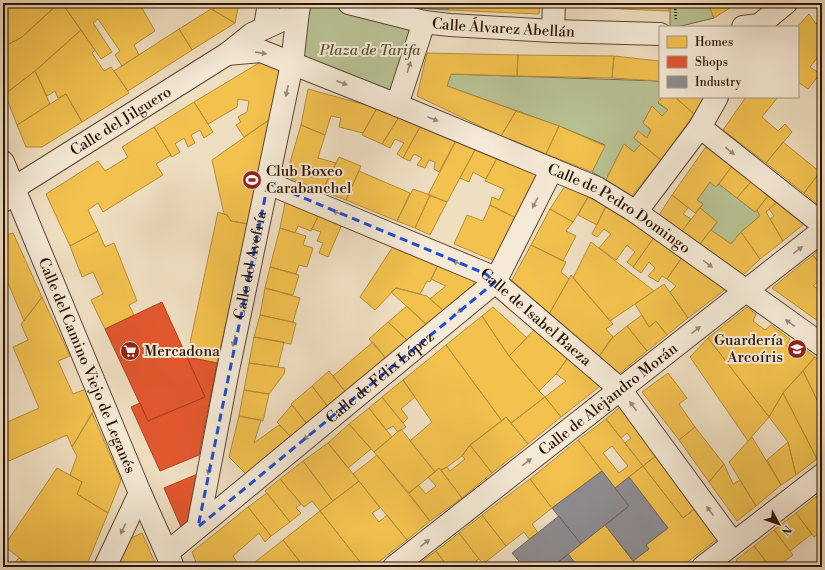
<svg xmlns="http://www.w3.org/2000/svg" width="825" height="570" font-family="'Libre Bodoni',serif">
  <rect width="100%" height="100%" fill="#efdfc1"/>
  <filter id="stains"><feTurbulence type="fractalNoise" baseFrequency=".005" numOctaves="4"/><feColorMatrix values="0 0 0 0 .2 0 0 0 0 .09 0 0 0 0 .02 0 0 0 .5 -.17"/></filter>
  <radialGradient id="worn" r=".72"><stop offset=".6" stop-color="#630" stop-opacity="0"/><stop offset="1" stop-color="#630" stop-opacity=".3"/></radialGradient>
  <path fill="#b8c293" stroke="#726a4c" d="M317 3H326L415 24 396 98 297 60 304 13Z
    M413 3H449L448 10 413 8Z
    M670 3H708L714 18 677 27H670Z
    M451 74 659 81 660 97H663L658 103 668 110 662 116 652 106 643 123 651 130 647 138 638 132 634 138 641 144 634 152 624 144 606 180 592 172 605 145 559 126 447 86Z
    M710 182 716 187 719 184 755 212 757 210 760 216 741 232 731 244 711 230 717 222 700 208 703 204 697 200Z"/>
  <path fill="#f2c14e" stroke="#b68d38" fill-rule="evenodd" d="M3 3H59L22 37 3 47Z
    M59 3H62L81 30 35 71 5 94 3 90V47L22 37Z
    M62 3H139L155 31 134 45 139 55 122 66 115 55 120 51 98 19 93 23 112 52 101 59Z
    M215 3H239L235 23 213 10Z
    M395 3H413V8Z
    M449 3H540L539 14 448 10Z
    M574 3H623V9L574 6Z
    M623 3H670L669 11 623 9Z
    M708 3H738L714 18Z
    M211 9 235 23 192 50 179 29Z
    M809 14 816 24 822 19V53H821L810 67 820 74 808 89 798 82V27H797Z
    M179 29 192 50 128 91 114 71Z
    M81 30 95 50 92 53 104 71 111 67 129 93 82 122 66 94 58 98 55 91 47 96 35 71Z
    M427 53 518 55 517 76 451 74 447 86 516 111 501 136 417 96Z
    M518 55 614 56 612 78 517 76Z
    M614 56 659 61V81L612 78Z
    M264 60 278 66 280 73 269 120 244 137 236 125 241 122 238 117 247 112 249 101 238 99 237 107 208 124 194 102Z
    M659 61H660V81H659Z
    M35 71 50 104 17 125 5 94Z
    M308 89 377 108 363 133 339 127 341 118 331 116 325 135 301 125Z
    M66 94 82 122 42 147H26L17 125Z
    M663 97H675L694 114 661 160 634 138 638 131 647 138 651 130 643 123 652 106 662 116 668 110 658 102Z
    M675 97H706L694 114Z
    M746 97H778L762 117 778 131 785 124 792 132 766 163 723 130Z
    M194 102 213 132 204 138 200 130 191 135 195 143 188 147 184 138 175 144 180 152 172 157 154 127Z
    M377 108 399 117 382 144 362 135Z
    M516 111 559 126 546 154 501 136Z
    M399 117 421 125 403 158 397 154 404 143 395 139 390 148 382 144Z
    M269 120 248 224 231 221 227 215 224 214 212 160Z
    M301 125 325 135 318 158 336 163 322 191 286 176Z
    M421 125 456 140 439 172 434 169 435 162 429 160 425 168 417 165 422 158 414 154 410 161 403 158Z
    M559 126 605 146 592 172 546 154Z
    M154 127 171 155 156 164 163 175 103 212 98 203 88 210 98 231 70 246 46 194 98 161 105 171 128 157 122 147Z
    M458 137 476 148 447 202 428 195Z
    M783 142 820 172 804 193 766 163Z
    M624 144 634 152 641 144 661 160 632 196 606 180Z
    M715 146 735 162 716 187 710 182 697 200 703 204 695 213 672 195 705 148Z
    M476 148 497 158 486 179 473 172 469 182 460 178Z
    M339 157 361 166 346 200 322 191Z
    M497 158 540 175 518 219 490 205 492 197 499 200 504 189 485 181Z
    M735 162 755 177 737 198 719 184Z
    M359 171 410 193 397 221 346 200Z
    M820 172 822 173V208L804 193Z
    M755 177 772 191 755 212 737 198Z
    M565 186 588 197 573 222 550 209Z
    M413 189 430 195 415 228 397 221Z
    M772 191 780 199 766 212 783 241 760 259 741 232 760 216 757 210Z
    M430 195 447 202 430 235 415 228Z
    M672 195 688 208 683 214 691 219 682 231 659 215Z
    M588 197 606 206 597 225 578 215Z
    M286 198 320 212 311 231 298 226 295 233 280 228Z
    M781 198 806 220 804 224 783 241 770 219 774 216 769 209Z
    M490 205 518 219 497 262 454 244 467 215 483 221Z
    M606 206 655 236 633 267 627 262 635 252 627 245 616 260 599 248 611 234 604 229 597 237 592 234Z
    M700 208 717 222 699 245 682 231Z
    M550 209 573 222 566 231 576 236 563 261 531 245Z
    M218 212 227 215 231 221 248 224 217 363 187 357Z
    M320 212 343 222 328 257 319 253 323 243 317 241 321 232 312 229Z
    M280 228 306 236 303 245 313 248 307 267 299 265 296 274 270 267Z
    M711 230 731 244 741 232 760 259 740 278 696 249Z
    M98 231 105 247 114 243 137 301 129 305 134 315 105 329 91 300 103 294 93 272 82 277 70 246Z
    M13 233 42 297 24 321 3 271V236Z
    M655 236 683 256 667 279 662 276 658 282 648 276 655 268 649 262 641 273 633 267Z
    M591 242 654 291 610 321 573 278Z
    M394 245 439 263 430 282 427 281 420 294 396 288 375 310 360 297Z
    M531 245 566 262 561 272 569 279 548 316 511 282Z
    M822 247V267L813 255Z
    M813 255 822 267V278L813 286 822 291V324L772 288Z
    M683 256 727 288 688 318 670 292 676 286 667 279Z
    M439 263 474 277V291L446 313 430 299 446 286 431 279Z
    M270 267 299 275 293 295 265 288Z
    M571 275 613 324 606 329 613 337 598 358 548 316Z
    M664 284 688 318 667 335 656 321 649 327 635 304Z
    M265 288 300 298 293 322 260 315Z
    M396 288 427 296 446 313 429 327 391 292Z
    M42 297 70 356 58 361 73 394 86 389 95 409 72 447 67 435 9 461 3 447V424L39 408 13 347 28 340 21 324Z
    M407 306 429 327 409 342 388 322Z
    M493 307 527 338 509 356 482 316Z
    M747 307 756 314 753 321 765 330 771 325 790 339 786 346 798 354 804 349 815 357 783 393 769 417 708 338Z
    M260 315 296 323 291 344 254 337Z
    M642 315 649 327 656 321 667 335 647 351 627 326Z
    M482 316 509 356 539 391 545 397 511 423 506 417 502 421 446 345Z
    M388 322 409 342 388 361 369 339Z
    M627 326 647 351 619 374 598 358 611 339Z
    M535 329 570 355 556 374 539 391 509 356Z
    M254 337 284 342 278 367 249 363Z
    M708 338 769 417 748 441 690 357Z
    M373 342 388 361 347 394 333 376Z
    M446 345 502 421 470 445 462 456 447 467 441 470 439 468 435 472 410 441 432 422 403 380Z
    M570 355 604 383 561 417 545 397 566 381 556 374Z
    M815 357 822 362V410L803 371Z
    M249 363 285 368 284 374 269 394 244 390Z
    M329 371 347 394 329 408 312 386Z
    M803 371 822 410V454L817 459 783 393Z
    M668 373 687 398 679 404 695 427 679 440 642 392Z
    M403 380 415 397 401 409 408 418 403 423 382 397Z
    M312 386 329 408 307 424 291 404Z
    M244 390 269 394 263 421 239 416Z
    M783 393 817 459 796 475 788 442 769 417Z
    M382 397 406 427 398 432 393 426 386 430 369 408Z
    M545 397 561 417 528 444 511 423Z
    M292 405 307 424 292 438 277 422Z
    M620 407 657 455 643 466 625 443 631 438 627 433 621 438 606 419Z
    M369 408 392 437 374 452 349 424Z
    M92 413 121 480 108 513 77 494 82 482 70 475 77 456 72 447Z
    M239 416 261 420 254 443 279 425 292 438 246 474 229 457Z
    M506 417 528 444 492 473 470 445Z
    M606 419 643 466 615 488 578 440ZM612 446 628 466 619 473 603 453Z
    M349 424 371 449 348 468 328 443Z
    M695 427 724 464 709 482 679 440Z
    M401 429 435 472 409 493 374 452Z
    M752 437 781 485 756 506 729 462Z
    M578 440 602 471 552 508 530 479Z
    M788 442 796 475 781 485 767 460Z
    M328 443 359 481 333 501 303 461Z
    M470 445 492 473 462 498 441 470 447 467 450 471 465 459 462 456Z
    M377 455 430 521 407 540 353 474Z
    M657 455 697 507 683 518 643 466Z
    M303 461 333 501 320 511 312 501 304 507 280 479Z
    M724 464 733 484 740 480 756 506 737 521 709 482Z
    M643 466 683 518 697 507 720 537 681 567H638L633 561 649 549 646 545 668 528 629 477Z
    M57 468 82 482 77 494 108 513 86 567H31L4 546Z
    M439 468 462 498 430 521 409 493 418 485 426 494 436 486 428 477Z
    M280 479 301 504 296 508 301 513 290 522 265 491Z
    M530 479 552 508 532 524 538 533 529 539 524 532 506 546 482 515Z
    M359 481 380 508 372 513 379 522 387 515 407 540 372 567H364L320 511Z
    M822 492V531L814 537 796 513Z
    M267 493 290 522 271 536 248 507Z
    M248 507 271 536 265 542 259 533 233 556 240 567H198L192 552Z
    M320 511 364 567H304L283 540Z
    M796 513 812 534 790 551 774 530Z
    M482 515 506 546 483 564 459 533Z
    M605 525 633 561 638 567H578L568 554Z
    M774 530 793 555 777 567H770L754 546Z
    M142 533 157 567H118L129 539Z
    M459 533 479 559 476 561 481 567H448L436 551Z
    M283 540 304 567H249Z
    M754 546 770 567H741L736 560Z
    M436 551 448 567H414Z
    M19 558 31 567H11Z"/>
  <path fill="#e4572e" stroke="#ac4321" d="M162 302 205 397 148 421 105 329Z
    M187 357 217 363 199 455 160 471 131 407 140 403 148 421 205 397Z
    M200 473 189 525 181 527 164 488Z"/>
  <path fill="#8d8d92" stroke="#706867" d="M602 471 629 506 581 544 552 508Z
    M629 477 668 528 646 545 649 549 633 561 605 525 629 506 615 488Z
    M559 516 581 544 552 567H524L512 553Z
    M568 554 578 567H552Z"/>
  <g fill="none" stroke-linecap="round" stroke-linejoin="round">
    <defs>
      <g id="minor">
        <path id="s1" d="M349 3 424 22 450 25 553 31 660 34"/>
        <path d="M265 27 269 3"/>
        <path d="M743 27 759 25 786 3"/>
        <path d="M553 31 554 3"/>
        <path id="s2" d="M227 54 261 51 397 105 597 188 636 212 822 345"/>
        <path d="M397 105 424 22"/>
        <path d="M700 127 822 224"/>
        <path id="s3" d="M268 183 486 274 620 389 733 543"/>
        <path id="s4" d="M3 201 14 188 227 54 252 34 282 20 298 11"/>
        <path d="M636 212 700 127 717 97"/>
        <path id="s5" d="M198 527 228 370 292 64 298 11 300 3"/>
        <path id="s6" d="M167 553 495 282 552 169"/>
        <path d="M105 567 140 493"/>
        <path id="s7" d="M394 567 822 231"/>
        <path d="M703 567 822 475"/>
      </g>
      <g id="tertiary">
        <path id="s8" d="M3 162 140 493 173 567"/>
      </g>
    </defs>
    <use href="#minor" stroke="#5c4633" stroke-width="24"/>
    <use href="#tertiary" stroke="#5c4633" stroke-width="24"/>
    <path stroke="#2b1304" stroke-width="2.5" stroke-dasharray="1 2" stroke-linecap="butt" d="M675 3 676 20"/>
    <use href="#minor" stroke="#f5ead7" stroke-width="22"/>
    <use href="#tertiary" stroke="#f5ead7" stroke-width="22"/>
  </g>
  <defs><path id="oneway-solid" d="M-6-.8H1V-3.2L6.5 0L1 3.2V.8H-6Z"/></defs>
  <g fill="#9a8978">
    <use href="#oneway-solid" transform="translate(261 53) rotate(8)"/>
    <use href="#oneway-solid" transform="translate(409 67) rotate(-72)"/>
    <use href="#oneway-solid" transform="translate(342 83) rotate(21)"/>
    <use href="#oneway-solid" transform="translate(287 91) rotate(102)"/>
    <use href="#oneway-solid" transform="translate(433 119) rotate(23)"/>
    <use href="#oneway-solid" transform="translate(730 151) rotate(39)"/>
    <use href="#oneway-solid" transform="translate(535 203) rotate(117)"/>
    <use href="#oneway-solid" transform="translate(338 213) rotate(-157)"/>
    <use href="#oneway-solid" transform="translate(798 250) rotate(-38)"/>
    <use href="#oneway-solid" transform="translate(458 263) rotate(-157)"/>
    <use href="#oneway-solid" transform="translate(708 264) rotate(36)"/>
    <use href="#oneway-solid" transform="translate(462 309) rotate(140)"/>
    <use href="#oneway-solid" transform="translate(790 323) rotate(-145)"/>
    <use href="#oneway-solid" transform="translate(696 330) rotate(-38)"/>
    <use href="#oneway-solid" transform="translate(234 341) rotate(102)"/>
    <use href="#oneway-solid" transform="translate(633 406) rotate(-126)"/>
    <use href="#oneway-solid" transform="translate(308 436) rotate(140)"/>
    <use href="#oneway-solid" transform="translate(527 462) rotate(-38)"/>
    <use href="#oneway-solid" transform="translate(209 469) rotate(101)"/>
    <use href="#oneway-solid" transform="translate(710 511) rotate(-126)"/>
    <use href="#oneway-solid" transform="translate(123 529) rotate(115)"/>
    <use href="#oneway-solid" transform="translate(425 543) rotate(-38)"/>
  </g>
  <path fill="none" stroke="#1d4ed8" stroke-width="3" stroke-dasharray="8 5" stroke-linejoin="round" d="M268 183 486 274 495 282 198 527Z"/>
  <defs>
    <symbol id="stadium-disc" viewBox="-11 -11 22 22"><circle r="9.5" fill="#8f2418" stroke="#f5ead7"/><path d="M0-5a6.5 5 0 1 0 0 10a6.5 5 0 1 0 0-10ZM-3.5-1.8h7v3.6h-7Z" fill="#fff"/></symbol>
    <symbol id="school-disc" viewBox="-11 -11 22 22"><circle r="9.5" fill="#8f2418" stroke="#f5ead7"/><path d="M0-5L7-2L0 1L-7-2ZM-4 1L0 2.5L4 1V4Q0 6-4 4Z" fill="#fff"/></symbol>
    <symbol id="supermarket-disc" viewBox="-11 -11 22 22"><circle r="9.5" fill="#8f2418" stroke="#f5ead7"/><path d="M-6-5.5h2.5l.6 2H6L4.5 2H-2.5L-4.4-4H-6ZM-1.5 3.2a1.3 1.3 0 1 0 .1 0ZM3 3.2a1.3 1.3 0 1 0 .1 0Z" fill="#fff"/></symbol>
  </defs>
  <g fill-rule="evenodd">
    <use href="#stadium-disc" x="241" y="169" width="22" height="22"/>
    <use href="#school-disc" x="786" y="338" width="22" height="22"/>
    <use href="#supermarket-disc" x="119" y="340" width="22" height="22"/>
  </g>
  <g text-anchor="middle" stroke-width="4" stroke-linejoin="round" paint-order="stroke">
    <g font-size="15" fill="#2b1304" stroke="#f5ead7">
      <text dy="5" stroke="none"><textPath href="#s1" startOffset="157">Calle Álvarez Abellán</textPath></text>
      <text dy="5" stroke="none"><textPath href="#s4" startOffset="143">Calle del Jilguero</textPath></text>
      <text dy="5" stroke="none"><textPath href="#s2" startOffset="426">Calle de Pedro Domingo</textPath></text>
      <text dy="5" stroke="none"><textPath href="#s5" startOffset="267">Calle del Avefría</textPath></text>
      <text dy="5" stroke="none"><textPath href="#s3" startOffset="302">Calle de Isabel Baeza</textPath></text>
      <text dy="5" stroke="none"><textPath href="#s8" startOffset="220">Calle del Camino Viejo de Leganés</textPath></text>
      <text dy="5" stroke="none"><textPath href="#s6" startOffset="276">Calle de Félix López</textPath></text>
      <text dy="5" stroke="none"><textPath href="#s7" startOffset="272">Calle de Alejandro Morán</textPath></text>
    </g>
    <g font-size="15" font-style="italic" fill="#5c5036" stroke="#f5ead7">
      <text x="370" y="55">Plaza de Tarifa</text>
    </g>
    <g font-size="15" fill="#2b1304" stroke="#f5ead7" text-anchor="start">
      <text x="266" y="176">Club Boxeo<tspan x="266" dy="17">Carabanchel</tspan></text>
      <text x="783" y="345" text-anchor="end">Guardería<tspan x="783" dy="17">Arcoíris</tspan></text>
      <text x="144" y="356">Mercadona</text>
    </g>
  </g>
  <rect width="825" height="570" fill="none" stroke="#efdfc1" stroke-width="16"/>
  <rect x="4" y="4" width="817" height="562" fill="none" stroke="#2b1304" stroke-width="2"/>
  <rect x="8" y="8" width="809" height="554" fill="none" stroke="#2b1304"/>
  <rect x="659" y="26" width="140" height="72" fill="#f5ead7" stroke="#a49483"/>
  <rect x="667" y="36" width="20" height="12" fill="#f2c14e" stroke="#a49483"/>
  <text x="695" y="46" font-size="12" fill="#2b1304">Homes</text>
  <rect x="667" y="56" width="20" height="12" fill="#e4572e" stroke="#a49483"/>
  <text x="695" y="66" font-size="12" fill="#2b1304">Shops</text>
  <rect x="667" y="76" width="20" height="12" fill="#8d8d92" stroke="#a49483"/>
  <text x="695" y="86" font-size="12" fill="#2b1304">Industry</text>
  <g transform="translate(779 524) rotate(130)" stroke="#f5ead7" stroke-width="3" paint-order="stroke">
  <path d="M0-3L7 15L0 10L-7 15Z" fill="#2b1304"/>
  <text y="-6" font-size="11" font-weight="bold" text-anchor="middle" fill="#2b1304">N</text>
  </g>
  <rect width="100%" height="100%" filter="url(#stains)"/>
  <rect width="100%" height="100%" fill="url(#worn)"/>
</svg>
